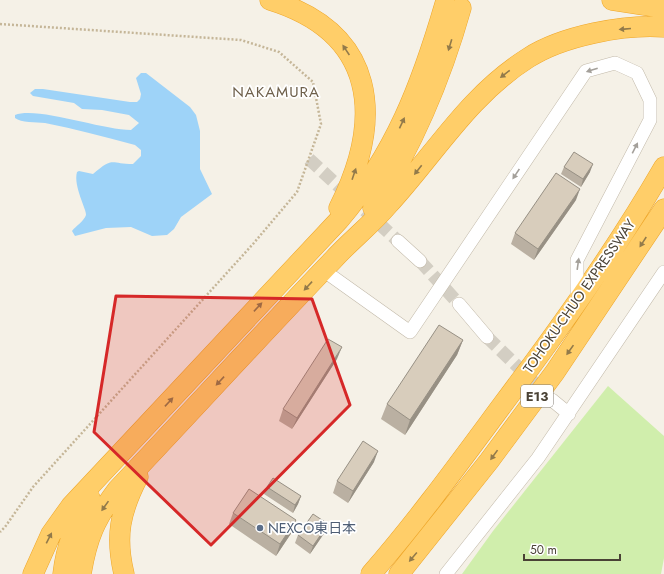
<svg xmlns="http://www.w3.org/2000/svg" width="664" height="574" font-family="Jost,'Noto Sans JP',sans-serif">
  <rect width="100%" height="100%" fill="#f5f1e7"/>
  <path fill="#d0eeac" d="M608 386 664 436V558L661 574H462L493 531Z"/>
  <path fill="#9ed3f8" d="M141 73H146L190 107 196 115 200 131V169L212 194 181 217 174 229 167 235 152 236 131 227 106 228 75 236 72 231C76 226 84 221 86 215 87 210 73 186 77 172L79 171 93 174C114 156 110 164 133 164L141 156V150L135 145C105 137 75 129 45 123 36 122 21 123 15 118V115C37 106 102 130 131 130L139 123 129 115 102 110 82 109 74 103 33 96 30 93 35 89H43L130 102H137L140 99 141 94 136 78Z"/>
  <g fill="none" stroke-linecap="round" stroke-linejoin="round">
    <path stroke="#d3cec3" stroke-width="13" stroke-dasharray="13 6" stroke-linecap="butt" d="M309 159 398 241
      M420 261 459 304
      M487 337 547 395"/>
    <defs>
      <path id="minor" d="M398 241 420 261
        M323 270 410 332 586 71 615 63 637 73 650 100V120L577 260V303
        M459 304 487 337
        M552 400 569 414
        M446 574 538 458 664 272"/>
      <path id="highway" d="M270 0C377 33 384 118 339 208
        M612 0 664 8
        M373 208C413 145 441 79 461 8
        M33 574 51 534 71 506 339 220C395 154 421 86 445 4
        M63 574C66 546 76 523 90 498
        M81 574C87 538 95 519 117 490 189 414 260 336 333 260 350 241 371 225 388 205 435 154 468 96 528 58 562 36 624 24 664 27
        M124 574C115 536 120 512 138 477
        M371 574C418 520 460 462 503 404 560 328 616 250 664 167
        M399 574 489 461 555 372 664 209"/>
    </defs>
    <use href="#minor" stroke="#c2b9a9" stroke-width="14"/>
    <use href="#highway" stroke="#eea629" stroke-width="21"/>
    <path stroke="#c5b698" stroke-width="2.5" stroke-dasharray="2 2" stroke-linecap="butt" d="M0 24 241 40 279 52 313 82 321 124 297 192 253 244 33 487 5 527 0 532"/>
    <use href="#minor" stroke="#fff" stroke-width="13"/>
    <use href="#highway" stroke="#ffce69" stroke-width="20"/>
  </g>
  <path fill="#bab0a2" d="M564 167 590 172 581 187 561 174Z
    M576 200 534 260 511 244 515 233Z
    M463 340 457 355 405 435 381 419 387 404Z
    M337 359 292 429 279 421 283 409Z
    M374 462 348 503 333 493 337 481Z
    M267 487 301 496 298 504 293 513 264 494Z
    M233 513 292 532 276 556 229 524Z
    M325 532 310 554 295 543 298 535Z"/>
  <path fill="#979084" d="M593 164 590 172 581 187 583 179Z
    M580 189 576 200 534 260 538 249Z
    M463 340 457 355 405 435 410 420Z
    M342 347 337 359 292 429 297 418Z
    M378 451 374 462 348 503 353 491Z
    M301 496 298 504 293 513 295 505Z
    M296 520 292 532 276 556 280 544Z
    M328 524 325 532 310 554 313 546Z"/>
  <path fill="#d8cdbc" stroke="#979084" d="M574 152 593 164 583 179 564 167Z
    M556 173 580 189 538 249 515 233Z
    M439 325 463 340 410 420 387 404Z
    M328 339 342 347 297 418 283 409Z
    M363 441 378 451 353 491 337 481Z
    M273 478 301 496 295 505 267 487Z
    M249 489 296 520 280 544 233 513Z
    M313 514 328 524 313 546 298 535Z"/>
  <defs><path id="oneway-solid" d="M-6-.8H1V-3.2L6.5 0L1 3.2V.8H-6Z"/></defs>
  <g fill="#927a4a">
    <use href="#oneway-solid" transform="translate(625 29) rotate(175)"/>
    <use href="#oneway-solid" transform="translate(450 45) rotate(107)"/>
    <use href="#oneway-solid" transform="translate(346 50) rotate(-124)"/>
    <use href="#oneway-solid" transform="translate(505 74) rotate(142)"/>
    <use href="#oneway-solid" transform="translate(402 123) rotate(-65)"/>
    <use href="#oneway-solid" transform="translate(418 170) rotate(128)"/>
    <use href="#oneway-solid" transform="translate(354 174) rotate(-71)"/>
    <use href="#oneway-solid" transform="translate(643 242) rotate(123)"/>
    <use href="#oneway-solid" transform="translate(308 286) rotate(133)"/>
    <use href="#oneway-solid" transform="translate(258 307) rotate(-47)"/>
    <use href="#oneway-solid" transform="translate(570 350) rotate(125)"/>
    <use href="#oneway-solid" transform="translate(220 381) rotate(133)"/>
    <use href="#oneway-solid" transform="translate(169 402) rotate(-47)"/>
    <use href="#oneway-solid" transform="translate(494 455) rotate(126)"/>
    <use href="#oneway-solid" transform="translate(105 506) rotate(125)"/>
    <use href="#oneway-solid" transform="translate(49 538) rotate(-63)"/>
    <use href="#oneway-solid" transform="translate(413 557) rotate(130)"/>
  </g>
  <g fill="#a4a09a">
    <use href="#oneway-solid" transform="translate(592 70) rotate(162)"/>
    <use href="#oneway-solid" transform="translate(635 148) rotate(-63)"/>
    <use href="#oneway-solid" transform="translate(516 174) rotate(124)"/>
    <use href="#oneway-solid" transform="translate(578 264) rotate(-82)"/>
  </g>
  <path fill="#d62828" fill-opacity="0.2" stroke="#d62828" stroke-width="3" stroke-linejoin="round" d="M116 296 312 299 350 405 211 545 94 432Z"/>
  <circle fill="#5c6f8a" stroke="#fff" stroke-width="1.5" cx="260" cy="528" r="4"/>
  <g text-anchor="middle" stroke-width="3.5" stroke-linejoin="round" paint-order="stroke">
    <rect fill="#fff" stroke="#807b72" stroke-width="1" x="521" y="385" width="32" height="22" rx="3"/>
    <g font-size="13" font-weight="bold" fill="#4a4235">
      <text x="537" y="401">E13</text>
    </g>
    <g font-size="14" fill="#4a4235" stroke="#fff">
      <text transform="translate(579 296) rotate(-55)" y="5">TOHOKU-CHUO EXPRESSWAY</text>
    </g>
    <g font-size="14" fill="#4e5e75" stroke="#fff" text-anchor="start">
      <text x="268" y="533">NEXCO東日本</text>
    </g>
    <g font-size="15" letter-spacing="1" fill="#6e604b" stroke="#fff">
      <text x="276" y="97">NAKAMURA</text>
    </g>
  </g>
  <path d="M524 554v6h96v-6" fill="none" stroke="#4a4235" stroke-width="2"/>
  <text x="530" y="554" font-size="12" fill="#4a4235" stroke="#ffffff" stroke-width="3" paint-order="stroke">50 m</text>
</svg>
